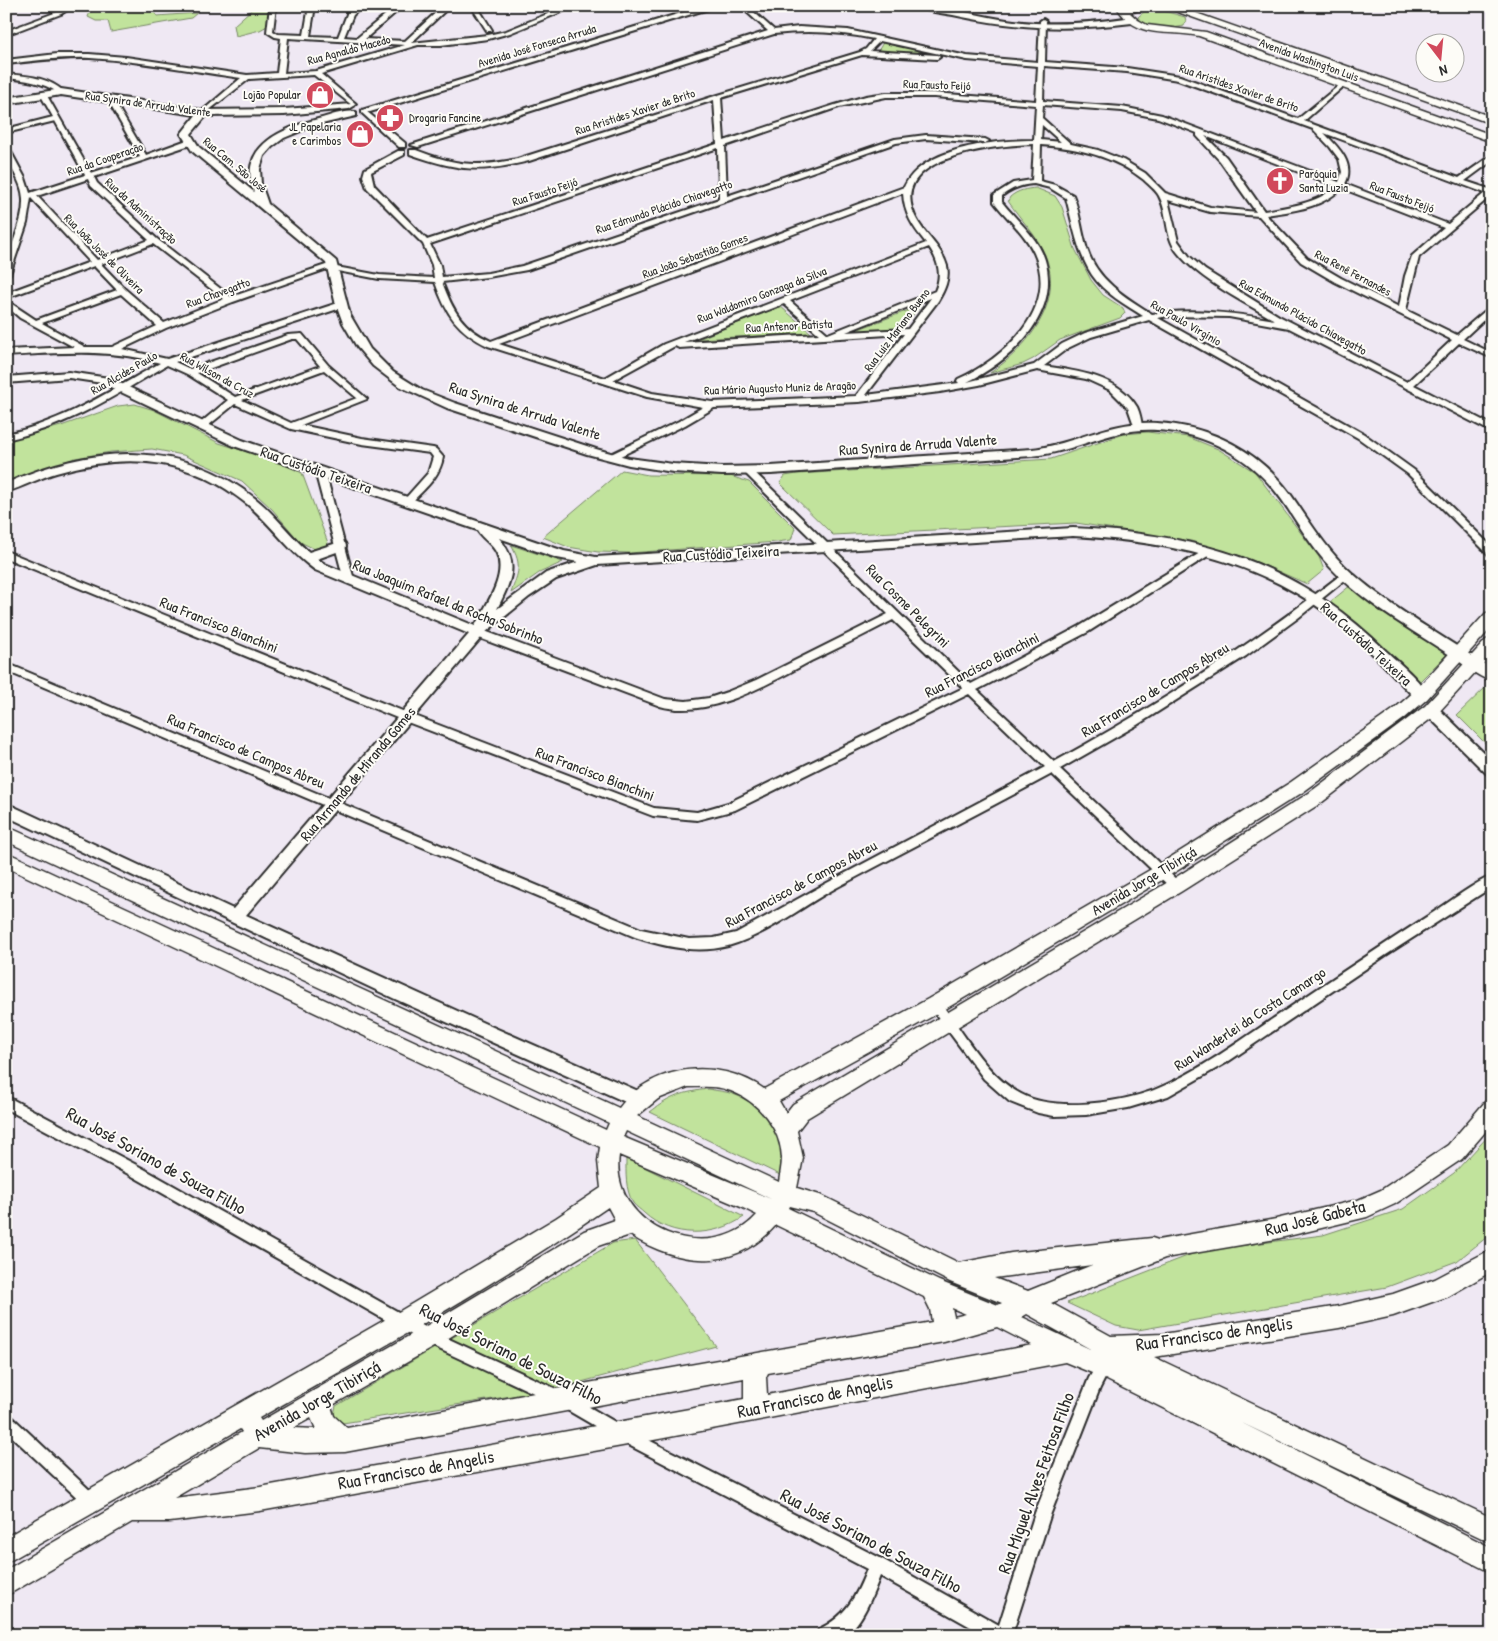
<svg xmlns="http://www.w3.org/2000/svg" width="1498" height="1641" font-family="'Patrick Hand',sans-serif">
  <rect width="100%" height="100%" fill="#efe8f3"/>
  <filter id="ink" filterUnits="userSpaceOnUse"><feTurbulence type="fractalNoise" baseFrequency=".02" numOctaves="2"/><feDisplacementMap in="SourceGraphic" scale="10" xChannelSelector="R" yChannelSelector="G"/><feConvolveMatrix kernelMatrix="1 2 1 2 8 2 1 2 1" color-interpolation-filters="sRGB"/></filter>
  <g filter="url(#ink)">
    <path fill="#c1e39c" stroke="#768764" d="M115 6H222L153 11 157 16 197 13 191 18 111 32 108 21H96L88 17 90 12Z
      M249 6H273L269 25 260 30 236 36 234 25 252 9Z
      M1157 9 1185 17 1186 21 1184 26C1171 29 1146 32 1138 17L1146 10Z
      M884 41 935 54 878 51Z
      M1036 188 1055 196 1062 207 1075 249 1091 280 1103 295 1123 308 1125 313 1120 318 1060 340 1033 359 1023 364 990 373C1027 348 1065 303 1045 255 1037 235 1020 219 1008 201L1010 197C1018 190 1026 189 1036 188Z
      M922 305 899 330 851 332Z
      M780 306 811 333 698 339Z
      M135 404 154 410 219 443 273 460 302 473 328 543 319 551 300 542 272 509 242 481 183 455 152 449 111 452 75 458 6 483V440L61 426 118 406Z
      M1147 432 1188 437 1218 449 1255 472 1319 557 1324 570 1307 584 1250 559 1191 541 1076 523 833 535 780 483 785 476 797 474 1051 459 1124 434Z
      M622 470 648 475 730 476 749 482 795 528 791 540 777 542 629 553 598 552 568 547 543 537Z
      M511 545 563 562 539 573 511 593C518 572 523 566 511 545Z
      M1351 585 1377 608 1448 653 1418 683 1367 632 1330 602Z
      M1487 686 1492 690V750L1457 715Z
      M709 1089C717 1091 725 1091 733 1094 767 1106 787 1139 780 1175L650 1112C671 1096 683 1092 709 1089Z
      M1492 1132V1233L1457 1261 1387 1287 1138 1330 1116 1326 1067 1303 1200 1251 1323 1235 1403 1209 1454 1173Z
      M626 1158 744 1217C715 1237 672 1239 644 1213 641 1210 636 1207 633 1203 625 1189 626 1173 626 1158Z
      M635 1240 716 1346 555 1389 343 1423 333 1418 336 1406 613 1243Z"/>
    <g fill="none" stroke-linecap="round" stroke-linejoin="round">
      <defs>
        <path id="street" d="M65 6H73L61 14 6 35V31L57 12Z
          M270 6H276L273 31 278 34 304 35 309 6H315L310 36 338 37 347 14V6H353V8L356 6H363L353 15 344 37 357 38 396 6H403L365 39 405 41 443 6H450L411 43 488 35 506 31 567 6H576L510 33 488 39 441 45H418L321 74 355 103 356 104 353 106 314 75 249 79 203 115 200 113 201 112 241 78C191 71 141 61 90 58 62 57 34 61 6 64V60L57 54H89L126 57 247 75 277 73 281 38 275 37 267 32ZM288 38 405 45 316 71 284 73Z
          M471 6H477L492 30 491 31H487Z
          M740 6H747L774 30 799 27 848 30 967 56 1038 62 1040 21 1043 19 1046 21 1045 62 1127 68 1180 76 1298 119 1342 83 1344 84V86L1304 121 1459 178 1492 155V161L1465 181 1492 190V195L1419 257 1406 310 1457 335 1492 305V312L1463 339 1492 353V358L1459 343 1414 385 1492 425V432L1289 328 1229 317 1168 316 1158 318 1364 434 1414 470 1492 547V556L1489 555 1408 474 1358 438 1149 320 1091 337 1068 348 1044 366C1077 371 1119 376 1137 407 1140 413 1141 420 1142 426L1141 428H1135L1128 408 1110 390 1086 379 1037 370 979 385 940 392 859 402 714 408 685 425 612 460 609 459V455L679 421 703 407 647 397 488 346C457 331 446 314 435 282L379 279 327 269 233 302 166 328 122 349 167 359 338 303H344V307L175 362 190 369 288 335 302 334 328 365 367 399 301 425 362 438 433 448 436 449 443 457C440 477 424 489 411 503L408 504 403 501 428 473 433 457 430 453 362 444 291 429 235 404 204 429H198V425L228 400 187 374 167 365C113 397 69 426 6 440V434C63 422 110 391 160 363 109 348 58 353 6 356V350L74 347 20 318 6 306V300L36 320 117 290 94 266 6 298V293L90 262 31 198 27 223 10 274 6 276C6 249 24 226 23 200 23 180 6 166 6 148L10 150 25 178 30 193 85 175 55 121 6 133V129L53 117 40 94 41 93 46 94 91 173 140 157 107 99 108 98 113 99 146 155 187 140H193V144L94 177 97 183 157 239 231 297 326 265 379 275 434 278 432 265 423 244 367 188 363 176 365 169 398 151H404V155L371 172 374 185 427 240 717 144 714 100 529 161C478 173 459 171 410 154V150H416C455 165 475 168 517 159L715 96 860 52 866 49 874 39C840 32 808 30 774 34L418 147 411 145 768 31ZM880 41 967 60 1038 66 1036 101 934 93H886L866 96 835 105 724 141 721 98 862 55 937 59 940 57 937 55 870 51ZM1044 66 1127 72 1178 80 1313 129 1330 147 1339 159 1342 172 1339 182 1162 115 1122 107 1043 101ZM886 97H934L1036 105 1034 140C995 140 923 147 904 187L491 341C462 328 453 311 442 282L488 277 527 270 896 143 926 139 985 143 989 141 985 139 926 135 895 139 727 196 725 146 839 107ZM1043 105 1122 111 1158 118 1197 133V136L1220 161 1256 212 1210 207 1165 193 1145 173 1123 160 1098 150 1071 144 1042 118ZM1042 125 1061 142 1041 140ZM1324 133 1485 193 1448 224 1345 184C1356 164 1338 147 1324 133ZM1205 136 1335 186C1319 204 1286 207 1264 211L1226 157ZM1034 144 1032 180 1013 183 994 195V202C1007 219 1025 233 1034 253 1060 309 1003 359 958 379L957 381 959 383 866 395 938 301C944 291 950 279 947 266 941 244 918 231 912 208 896 154 1001 145 1034 144ZM1041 145C1078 148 1114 156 1144 180 1149 185 1156 190 1159 196 1169 215 1164 236 1178 253 1198 278 1246 304 1275 320 1234 313 1193 308 1152 314 1125 297 1097 280 1087 249 1081 231 1080 212 1073 195L1055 185 1040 181ZM718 148 719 199 522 266 488 273 442 277 440 265 430 244ZM88 179 91 186 149 240 97 260 37 196ZM1034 184 1050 188 1066 198C1073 224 1077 252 1092 275 1104 293 1126 305 1143 316L1085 333 1062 344 1034 365 967 382C1011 361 1061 314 1045 260 1038 237 1016 220 1002 202V196C1012 188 1021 185 1034 184ZM1341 188 1444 228 1412 256 1405 276 1399 307 1341 278 1307 258 1266 215C1291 211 1324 208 1341 188ZM903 193C904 214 913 227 926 243L664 344 605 378 499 344ZM1168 200 1210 212 1259 216 1301 262 1335 282 1452 340 1407 382 1279 316 1205 270 1189 256 1178 241ZM153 244 224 299 164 323 125 289 101 264ZM929 247C939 262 942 275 935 291L828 334 790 301ZM121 294 157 326 112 347H85L42 323ZM931 298 908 329 846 332ZM784 304 819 334 684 342ZM904 334 856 396 712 402 652 393 613 380 675 346 679 348ZM292 339H297L320 366 235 397 197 373ZM324 370 357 398 291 423 242 400Z
          M6 74C27 76 49 77 64 92L59 93C42 82 26 80 6 78Z
          M362 111H366L405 143V147H399L362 113Z
          M320 468 325 471 354 580 349 583 344 580 315 471Z
          M748 468 751 469 779 496 971 684 1080 626 1205 550H1211L1213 552 1211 554 1088 632 977 690 1054 762C1155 707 1252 645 1343 573L1346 572 1351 575 1298 618 1246 656 1137 725 1060 769 1180 883 1182 886 1180 889H1172L1052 774C980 813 907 850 834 889 800 908 766 935 728 946 697 954 664 947 635 937L6 671V663L641 929 689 939 714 938 736 933 825 884 1045 767 969 694 735 810 697 820 653 816 402 720 6 558V551L410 714 654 808 697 812 728 803 963 688 893 620C866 634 839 648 811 661 770 683 708 720 660 706L474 636 473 633 478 629 482 630 665 699 686 701 709 698 727 692 756 680 888 614 745 473V469Z
          M1492 876V887L1386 955 1226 1063 1168 1096 1128 1108 1086 1115 1054 1116 1038 1113 1010 1102 984 1079 929 1005 931 1001 935 1000 939 1001C964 1032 985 1075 1021 1094 1054 1112 1119 1103 1154 1090 1195 1074 1240 1041 1277 1016 1329 981 1381 946 1434 912 1450 902 1475 882 1492 876Z
          M6 1096 144 1169 434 1332 567 1394 627 1429 882 1559 999 1625 1035 1513 1089 1378 1101 1358 1106 1356 1111 1358 1113 1363 1100 1388 1051 1513 1012 1635H985L880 1576C874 1591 860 1632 841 1635 834 1636 825 1635 817 1635L819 1629C846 1617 857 1595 867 1569L617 1439 557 1404 424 1342 134 1177 6 1109Z
          M6 1414 11 1416 96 1496 99 1501 96 1506 91 1509 86 1506 6 1431Z"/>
        <path id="secondary" d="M704 6H718L370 112H364L362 110Z
          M916 6C949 6 981 17 1014 21 1054 26 1092 23 1132 17L1136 20 1132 23C1067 31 1017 29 953 15 942 13 925 12 916 6Z
          M61 89 203 110 284 109 352 104 354 106 349 109 284 115 206 116 191 134 199 147 254 192C237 145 285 127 322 118 332 115 346 110 356 112V116L313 126 284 138 272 147 264 156 260 169 261 184 268 204 336 261 350 315 370 349 393 372 422 390 455 403 596 449 629 458 673 464 722 467 771 466 1032 449C1077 444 1109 420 1157 423 1211 426 1259 451 1291 495 1310 522 1327 551 1352 573 1394 610 1445 637 1492 669V681C1477 677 1463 663 1450 655 1409 628 1364 603 1331 568 1311 547 1298 523 1282 500 1252 458 1208 433 1157 430 1111 427 1077 452 1032 456L771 474 722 475 673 472 629 465 587 454 447 408 399 386 373 366 357 347 343 323 335 301 326 263 192 151 181 134 196 115 61 95 6 104V98Z
          M69 372 109 378 242 440 564 551 596 557 1073 528C1198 534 1295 561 1386 651 1399 663 1420 680 1428 695L1426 699 1421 700 1416 699C1387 669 1359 637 1325 612 1252 558 1162 541 1073 536L597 565 556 579 529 597 486 632 246 915 486 1024 645 1094 648 1100 645 1106 639 1108 395 999 6 816V803L233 909 469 634 315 570C289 552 272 525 247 504 189 457 127 452 56 473 39 478 23 487 6 492V483L9 482C93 445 181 439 256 499 275 514 290 536 309 552L340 542 345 543 346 546 345 549 317 559 325 564 475 626C485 606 507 577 497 554 493 544 482 539 477 530L234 446 102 383 69 378 6 383V377ZM499 538 557 558 578 562 546 573 497 609C510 583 521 563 499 538Z
          M1431 705 1436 706 1492 761V776L1487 774 1426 714 1424 710 1426 706Z"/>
        <path id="primary" d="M1116 6H1149L1130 13 1138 20 1147 25 1206 32 1492 135V142L1199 36C1166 29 1137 41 1116 6Z
          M1161 6H1176L1492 117V124Z
          M1492 612V627L1427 699 1405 718 1303 792 1167 877 942 1011 779 1101 786 1113 793 1104 1170 881 1309 793 1425 706 1486 640 1492 638V654L1437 714 1321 803 1182 891 807 1118 797 1131 803 1158 797 1188 823 1196 959 1263 1011 1253 1152 1238 1158 1240 1276 1219 1358 1200 1381 1190 1448 1145 1485 1102 1492 1100V1124L1462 1159 1395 1204 1367 1217 1276 1239 1165 1258 1051 1303 1111 1336 1163 1334 1339 1306 1393 1294 1435 1279 1492 1249V1271L1449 1296 1393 1316 1339 1328 1154 1357 1492 1518V1543L1240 1422 1492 1548V1573L1097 1375 1065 1362 622 1446 260 1511 170 1522H132L6 1596V1570L242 1432 240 1429 6 1563V1537L395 1314 556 1218 601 1188 598 1161 600 1147 6 867V852L606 1130 609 1123 6 841V826L619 1108C653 1063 720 1058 764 1089L928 999 1155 867 1291 782 1393 710 1415 691 1486 613ZM688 1087C702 1087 717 1085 731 1091 758 1101 781 1129 782 1158 782 1166 780 1174 779 1182L637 1116 658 1099ZM626 1131 771 1199 623 1137ZM619 1155 741 1207 757 1215C710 1268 609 1229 619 1155ZM789 1206 813 1212 950 1282 1002 1303 998 1305 939 1281 788 1208ZM608 1207 615 1220 584 1231 421 1329 261 1421 259 1418C377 1350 497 1284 608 1207ZM776 1225 924 1297 930 1309 932 1322 588 1383 347 1428 334 1416 331 1406 437 1345 598 1246 630 1235C679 1266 735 1272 776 1225ZM1092 1265 1028 1291 994 1278ZM952 1308 966 1314 954 1317ZM1027 1314 1092 1350 1022 1317ZM997 1327 1032 1345 767 1395 766 1377 768 1373 944 1342ZM744 1378V1399L260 1487 174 1498 259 1448 305 1453 345 1452ZM311 1418 316 1429 293 1428Z"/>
      </defs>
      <use href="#street" stroke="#2b2b2b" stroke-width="4"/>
      <use href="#secondary" stroke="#2b2b2b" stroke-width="4"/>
      <use href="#primary" stroke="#2b2b2b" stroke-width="3"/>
      <use href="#street" fill="#fdfcf7" fill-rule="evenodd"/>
      <use href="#secondary" fill="#fdfcf7" fill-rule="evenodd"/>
      <use href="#primary" fill="#fdfcf7" fill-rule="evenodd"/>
    </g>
  </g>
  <defs>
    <symbol id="shop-disc" viewBox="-11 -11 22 22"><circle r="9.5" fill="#d1495b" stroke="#fdfcf7"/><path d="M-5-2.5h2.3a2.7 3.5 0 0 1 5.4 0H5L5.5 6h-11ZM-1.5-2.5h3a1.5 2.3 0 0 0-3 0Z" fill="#fff"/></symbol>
    <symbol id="pharmacy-disc" viewBox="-11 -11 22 22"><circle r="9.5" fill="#d1495b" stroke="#fdfcf7"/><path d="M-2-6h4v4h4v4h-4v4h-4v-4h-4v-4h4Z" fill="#fff"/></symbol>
    <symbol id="church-disc" viewBox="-11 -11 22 22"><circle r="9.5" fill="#d1495b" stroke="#fdfcf7"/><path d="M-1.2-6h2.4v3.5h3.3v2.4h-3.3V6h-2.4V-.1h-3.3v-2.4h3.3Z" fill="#fff"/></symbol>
  </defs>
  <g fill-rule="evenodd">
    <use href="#shop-disc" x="304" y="79" width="32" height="32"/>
    <use href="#pharmacy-disc" x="374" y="102" width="32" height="32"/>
    <use href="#shop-disc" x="344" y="118" width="32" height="32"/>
    <use href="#church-disc" x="1264" y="165" width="32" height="32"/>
  </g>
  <g text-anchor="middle" stroke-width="4" stroke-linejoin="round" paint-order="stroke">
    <g font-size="12" fill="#2b2b2b" stroke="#fdfcf7">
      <text transform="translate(537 46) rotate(-17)" y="4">Avenida José Fonseca Arruda</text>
      <text transform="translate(349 50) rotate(-15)" y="4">Rua Agnaldo Macedo</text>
      <text transform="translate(1309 60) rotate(20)" y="4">Avenida Washington Luis</text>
      <text transform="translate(937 85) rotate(2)" y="4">Rua Fausto Feijó</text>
      <text transform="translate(1239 88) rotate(19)" y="4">Rua Aristides Xavier de Brito</text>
      <text transform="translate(148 104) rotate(8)" y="4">Rua Synira de Arruda Valente</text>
      <text transform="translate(635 112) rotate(-18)" y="4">Rua Aristides Xavier de Brito</text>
      <text transform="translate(105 159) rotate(-19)" y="4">Rua da Cooperação</text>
      <text transform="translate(235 165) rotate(40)" y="4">Rua Cam. São José</text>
      <text transform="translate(545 192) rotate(-18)" y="4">Rua Fausto Feijó</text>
      <text transform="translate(1402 197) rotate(21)" y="4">Rua Fausto Feijó</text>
      <text transform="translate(664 207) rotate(-19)" y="4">Rua Edmundo Plácido Chiavegatto</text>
      <text transform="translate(141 211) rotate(42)" y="4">Rua da Administração</text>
      <text transform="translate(104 254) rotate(45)" y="4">Rua João José de Oliveira</text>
      <text transform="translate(695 256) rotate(-20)" y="4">Rua João Sebastião Gomes</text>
      <text transform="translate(1353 273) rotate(28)" y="4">Rua Renê Fernandes</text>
      <text transform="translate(218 293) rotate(-20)" y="4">Rua Chavegatto</text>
      <text transform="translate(762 295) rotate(-21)" y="4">Rua Waldomiro Gonzaga da Silva</text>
      <text transform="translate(1303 317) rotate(29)" y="4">Rua Edmundo Plácido Chiavegatto</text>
      <text transform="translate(1186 323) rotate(30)" y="4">Rua Paulo Virgínio</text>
      <text transform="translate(789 326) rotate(-3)" y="4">Rua Antenor Batista</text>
      <text transform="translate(897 330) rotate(-53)" y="4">Rua Luiz Mariano Bueno</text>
      <text transform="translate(124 373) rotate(-30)" y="4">Rua Alcides Paulo</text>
      <text transform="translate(217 375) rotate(29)" y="4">Rua Wilson da Cruz</text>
      <text transform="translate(780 388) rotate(-2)" y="4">Rua Mário Augusto Muniz de Aragão</text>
    </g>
    <g font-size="12" fill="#2b2b2b" stroke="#fdfcf7" text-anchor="end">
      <text x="301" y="99">Lojão Popular</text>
      <text x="409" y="122" text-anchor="start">Drogaria Fancine</text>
      <text x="341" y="131">JL Papelaria<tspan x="341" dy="14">e Carimbos</tspan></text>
      <text x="1299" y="178" text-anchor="start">Paróquia<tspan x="1299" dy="14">Santa Luzia</tspan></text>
    </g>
    <g font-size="15" fill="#2b2b2b" stroke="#fdfcf7">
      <text transform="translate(525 411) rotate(18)" y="5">Rua Synira de Arruda Valente</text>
      <text transform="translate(918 445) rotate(-4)" y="5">Rua Synira de Arruda Valente</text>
      <text transform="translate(316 470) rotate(19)" y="5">Rua Custódio Teixeira</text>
      <text transform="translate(721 554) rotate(-3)" y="5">Rua Custódio Teixeira</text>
      <text transform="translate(448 602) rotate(22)" y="5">Rua Joaquim Rafael da Rocha Sobrinho</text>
      <text transform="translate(908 606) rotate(45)" y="5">Rua Cosme Pelegrini</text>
      <text transform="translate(219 625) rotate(22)" y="5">Rua Francisco Bianchini</text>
      <text transform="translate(1366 644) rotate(42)" y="5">Rua Custódio Teixeira</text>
      <text transform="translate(982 665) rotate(-27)" y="5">Rua Francisco Bianchini</text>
      <text transform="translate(1155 690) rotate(-31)" y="5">Rua Francisco de Campos Abreu</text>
      <text transform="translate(246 751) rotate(23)" y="5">Rua Francisco de Campos Abreu</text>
      <text transform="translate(358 774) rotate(-50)" y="5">Rua Armando de Miranda Gomes</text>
      <text transform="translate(595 774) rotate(21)" y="5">Rua Francisco Bianchini</text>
      <text transform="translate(1144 881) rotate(-31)" y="5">Avenida Jorge Tibiriçá</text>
      <text transform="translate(801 884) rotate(-28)" y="5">Rua Francisco de Campos Abreu</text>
      <text transform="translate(1250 1019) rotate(-33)" y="5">Rua Wanderlei da Costa Camargo</text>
    </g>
    <g font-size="18" fill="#2b2b2b" stroke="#fdfcf7">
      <text transform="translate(156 1161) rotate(29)" y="6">Rua José Soriano de Souza Filho</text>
      <text transform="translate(1315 1218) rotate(-14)" y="6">Rua José Gabeta</text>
      <text transform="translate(1214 1334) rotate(-8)" y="6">Rua Francisco de Angelis</text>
      <text transform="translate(511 1354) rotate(27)" y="6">Rua José Soriano de Souza Filho</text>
      <text transform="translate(815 1397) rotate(-11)" y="6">Rua Francisco de Angelis</text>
      <text transform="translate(317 1401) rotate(-30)" y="6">Avenida Jorge Tibiriçá</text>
      <text transform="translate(416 1470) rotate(-10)" y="6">Rua Francisco de Angelis</text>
      <text transform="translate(1036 1483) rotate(-70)" y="6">Rua Miguel Alves Feitosa Filho</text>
      <text transform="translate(871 1541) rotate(28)" y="6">Rua José Soriano de Souza Filho</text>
    </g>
  </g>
  <rect width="1498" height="1641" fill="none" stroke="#fdfcf7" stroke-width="25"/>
  <rect x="12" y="12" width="1473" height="1616" fill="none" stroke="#2b2b2b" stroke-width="2" filter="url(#ink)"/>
  <g transform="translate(1440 58) rotate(164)"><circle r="24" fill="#fdfcf7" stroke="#a9a8a5"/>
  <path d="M0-4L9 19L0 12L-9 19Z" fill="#d1495b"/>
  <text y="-8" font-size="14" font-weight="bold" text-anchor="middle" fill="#2b2b2b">N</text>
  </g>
</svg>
